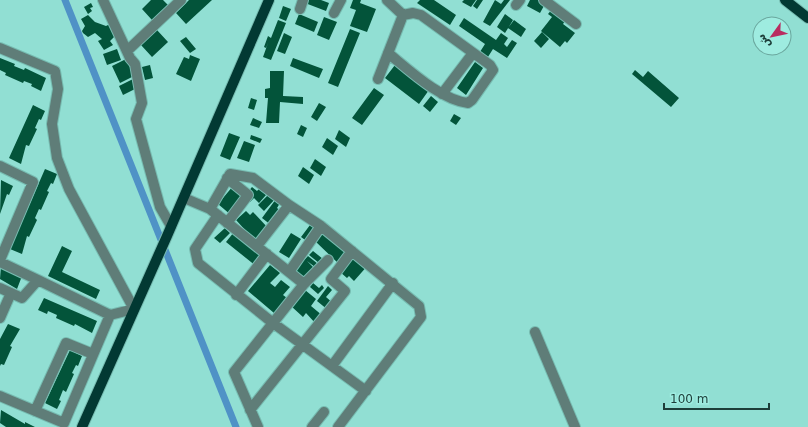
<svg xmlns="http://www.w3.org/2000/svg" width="808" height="427" font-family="'DejaVu Sans',Vazirmatn,sans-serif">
  <rect width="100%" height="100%" fill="#91dfd3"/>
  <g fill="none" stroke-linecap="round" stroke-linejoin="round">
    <path stroke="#4f92c6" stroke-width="7" d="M65 0 236 427"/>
  </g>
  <path fill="#03543a" d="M151 0H163L168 5 152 20 142 9Z
    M189 0H212L186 24 176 13Z
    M306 0H321L329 3 326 11 305 3Z
    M353 0H361L360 3 376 9 367 32 350 26 356 10 350 8Z
    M420 0H434L456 15 450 25 417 3Z
    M464 0H476L471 7 462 2Z
    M477 0H483L477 9 473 6Z
    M495 0 501 4 504 0H510L490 26 483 22Z
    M530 0H538L545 4 540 13 527 6Z
    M91 3 93 7 90 8 92 11 88 14 84 7Z
    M283 6 291 9 286 21 279 18Z
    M554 7 565 21 563 24 575 33 567 43 565 41 560 47 541 31 552 17 548 14Z
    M299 14 318 22 314 32 295 24Z
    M505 14 513 20 505 33 497 27Z
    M88 15 95 22 106 26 110 24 117 34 110 41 113 45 104 50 98 41 102 39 95 33 88 37 83 33 82 31 85 26 81 19Z
    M324 17 337 22 329 40 317 35Z
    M464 18 496 40 501 33 508 38 504 44 507 47 512 40 517 43 507 58 493 49 486 60 478 55 485 44 459 26Z
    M278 20 286 23 271 60 263 57 268 43 266 48 264 47 268 36 271 38Z
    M514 20 526 29 521 37 508 28Z
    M350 29 360 33 338 87 328 83Z
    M157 30 168 42 152 57 141 45Z
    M542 32 549 39 541 48 534 41Z
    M284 33 292 37 285 54 277 51Z
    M186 37 196 49 190 53 180 41Z
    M117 49 121 60 107 65 103 54Z
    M190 55 200 59 191 81 176 74 184 57 189 59Z
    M0 58 15 64 14 66 24 70 25 68 46 78 41 91 31 86 32 84 24 81 23 83 5 75 6 73 0 70Z
    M293 58 323 69 319 78 290 66Z
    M126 59 134 76 120 83 112 66Z
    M475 62 483 68 466 95 457 88Z
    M150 65 153 78 145 80 142 67Z
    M395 65 429 90 419 104 385 78Z
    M635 70 643 77 648 71 679 98 671 107 632 74Z
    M270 71H284L283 96 303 97V104L280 102 279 123H266L268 98H265V89L270 88Z
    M133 79 137 88 123 95 119 86Z
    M374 88 384 95 362 125 352 118Z
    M431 96 438 102 430 112 423 106Z
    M251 98 257 100 254 110 248 108Z
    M319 103 326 107 317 121 311 117Z
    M33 105 45 111 41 120 39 119 35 128 37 129 29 146 26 145 21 164 9 158Z
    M454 114 461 118 456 125 450 121Z
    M253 118 262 122 259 128 250 125Z
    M301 125 307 128 303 137 297 134Z
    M339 130 350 138 346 147 335 139Z
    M229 133 240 137 230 160 220 156Z
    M251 135 262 139 260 143 250 139Z
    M327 138 338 146 333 155 322 147Z
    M244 141 255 145 249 162 237 158Z
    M315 159 326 167 321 176 310 168Z
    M303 167 314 175 309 184 298 176Z
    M45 169 57 174 53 184 51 183 47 191 49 192 41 210 39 209 35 218 37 220 29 237 27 236 22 254 10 249Z
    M1 180 13 186 9 195 7 194 0 214Z
    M233 186 245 195 231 215 218 204Z
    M252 187 257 191 259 189 266 195 259 203 254 198 250 202 246 199 247 193Z
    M269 194 275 199 264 211 258 205Z
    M276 199 280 203 277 208 282 212 271 225 262 218Z
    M246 211 250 215 253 212 269 229 256 242 236 220Z
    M310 225 317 230 308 242 301 237Z
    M225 228 230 233 220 243 214 238Z
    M234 232 263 256 256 266 226 242Z
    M324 232 347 254 339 264 315 241Z
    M291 233 301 239 289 258 279 252Z
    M62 246 72 251 62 272 100 290 96 299 48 276Z
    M313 251 323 259 319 263 309 255Z
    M308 256 318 264 315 267 307 261 315 269 303 282 291 270 303 257 305 259Z
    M353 258 369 264 354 281 349 276 347 278 340 272Z
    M270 265 280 273 270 283 275 287 281 280 290 287 283 295 287 298 274 313 248 291Z
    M1 266 22 276 17 289 0 279Z
    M313 283 319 288 322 285 324 288 318 294 310 287Z
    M328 286 332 290 326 297 334 304 328 310 317 301Z
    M305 290 316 299 311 306 323 316 316 324 306 313 303 317 291 306Z
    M44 298 97 321 92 333 75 324 74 326 56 318 57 315 48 311 47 314 38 310Z
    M8 324 20 329 10 346 12 347 4 365 1 364 0 366V339Z
    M70 350 82 356 78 366 76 365 72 373 74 374 66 392 63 390 59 400 61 401 57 409 45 403Z
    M1 410 25 424V422L35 427H6L0 423Z"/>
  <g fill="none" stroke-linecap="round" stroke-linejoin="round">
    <defs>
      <path id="minor" d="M103 0 130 58 135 64 142 103 136 119 160 207 171 226
        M387 0 403 15 413 13 421 15 490 65 493 70 472 100 468 103C441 100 409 70 388 53
        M544 0 576 24
        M516 5 520 0
        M300 9 303 0
        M334 13 341 0
        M0 48 55 71 58 89 52 124 57 158 69 189 134 309 110 315
        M128 50 181 0
        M378 79 403 15
        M442 94 473 53
        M0 166 33 182 0 260
        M227 178 248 195 227 223
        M184 198 210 209 304 284
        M210 209 230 174 253 178 289 205 321 226 419 306 421 317 338 427
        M218 215 195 249 198 263 273 323 366 391
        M257 246 289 205
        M0 262 38 280
        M289 272 321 226
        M0 288 22 298 38 280 110 315 64 423 0 396
        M236 295 267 254
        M0 318 11 293
        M535 332 575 427
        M332 366 393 283
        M250 410 345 291 331 279 352 251
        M35 411 66 343 93 354
        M258 427 234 372 304 284 328 260
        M312 427 324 412"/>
      <path id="major" d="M785 0 808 18
        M82 427 167 236 269 0"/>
    </defs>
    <use href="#minor" stroke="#77bcb1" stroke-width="12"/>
    <use href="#major" stroke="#77bcb1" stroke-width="12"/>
    <use href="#minor" stroke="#5f7d78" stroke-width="10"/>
    <use href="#major" stroke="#023933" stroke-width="10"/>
  </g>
  <g transform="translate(772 36) rotate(237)"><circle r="19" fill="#9eece0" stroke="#6aa69d"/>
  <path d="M0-3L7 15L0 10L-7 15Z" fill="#b92c60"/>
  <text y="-6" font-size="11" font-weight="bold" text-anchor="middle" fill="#1d3e39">ش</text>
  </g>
  <path d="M664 403v6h105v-6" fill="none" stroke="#1d3e39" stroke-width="2"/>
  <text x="670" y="403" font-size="12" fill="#1d3e39" stroke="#9eece0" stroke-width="3" paint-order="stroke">100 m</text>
</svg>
